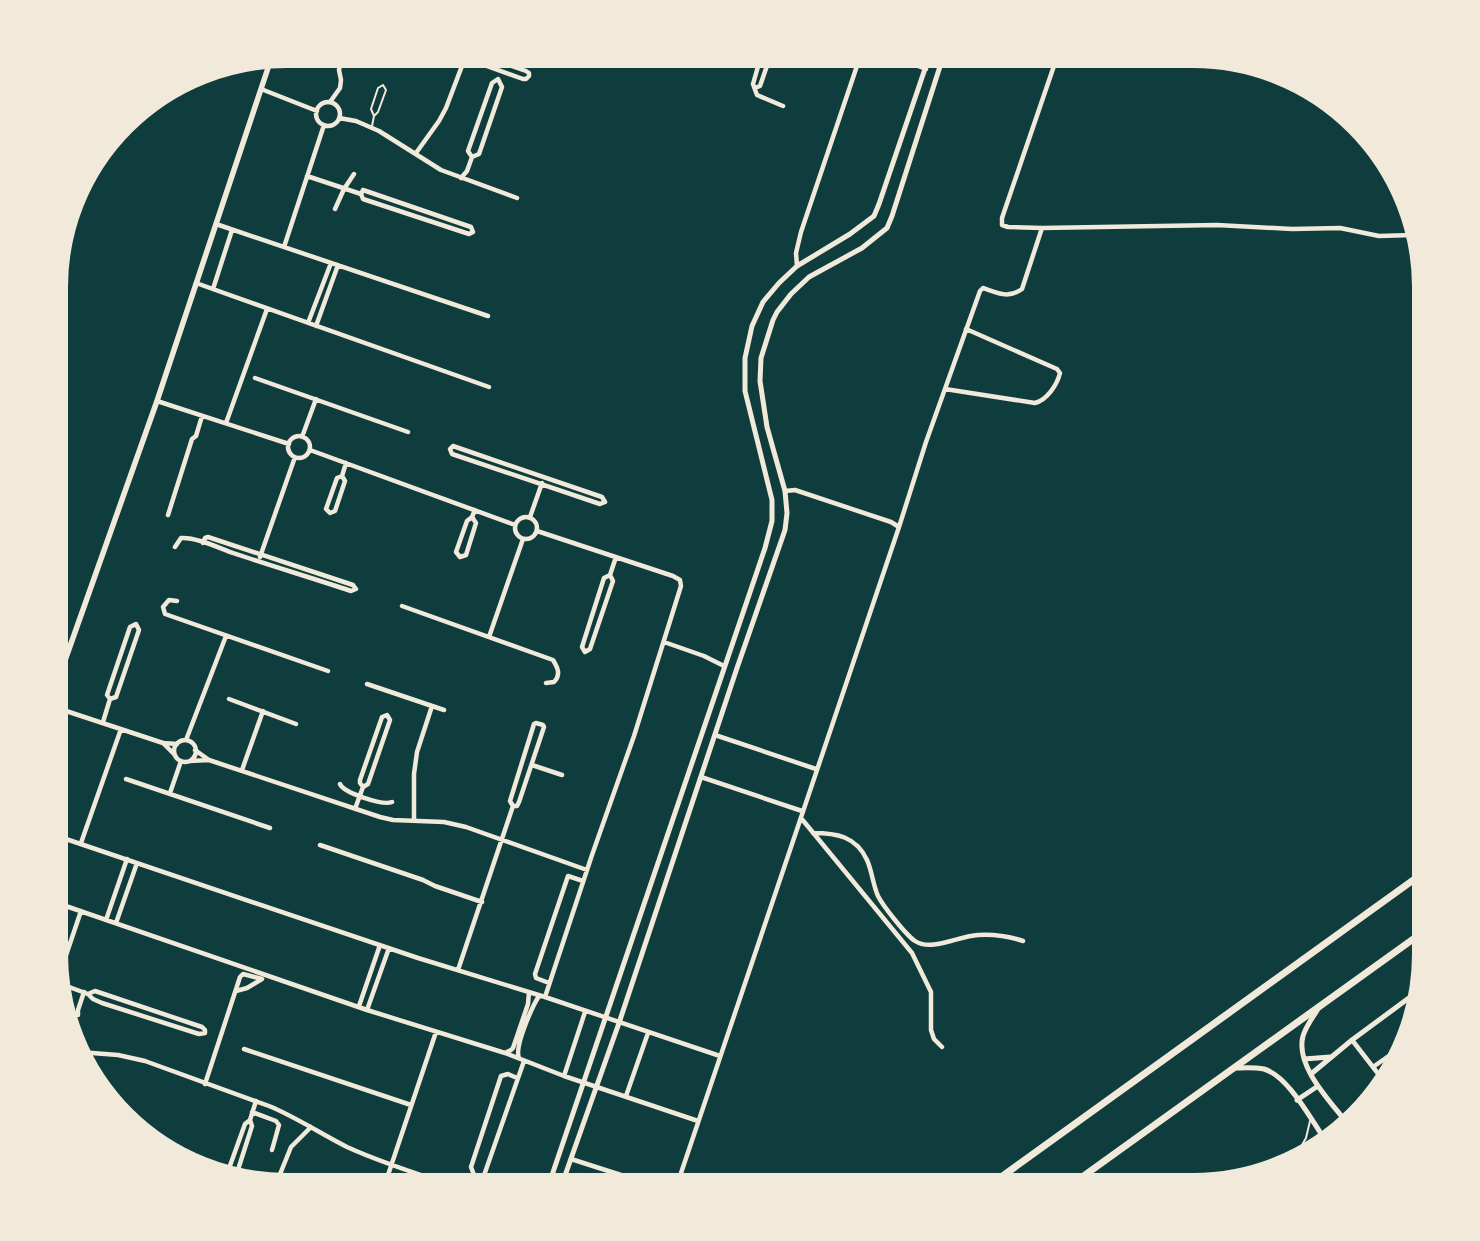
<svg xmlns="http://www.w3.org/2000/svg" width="1480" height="1241" font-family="'Source Serif 4',serif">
  <rect width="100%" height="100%" fill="#0f3d3e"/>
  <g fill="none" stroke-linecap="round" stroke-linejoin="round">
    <path stroke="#f1e9da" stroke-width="2" d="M372 126 374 116 371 109 378 88 383 85 386 90 378 112 374 116
      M1302 1145 1306 1138 1310 1121
      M1274 1169C1287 1155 1300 1143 1319 1142"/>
    <path stroke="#f1e9da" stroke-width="4.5" d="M459 56 523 79H526L529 76V73L526 71 483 56
      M761 56 753 84 757 95 783 106
      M894 57 926 69
      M1057 57 1002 218V225L1008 227 1042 228 1217 225 1292 229 1340 228 1379 236 1413 235
      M498 79 502 87 479 154 472 157 468 151 492 83Z
      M755 88 760 86 770 57
      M261 89 317 111
      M330 102 340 88 341 80 339 70 342 56
      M316 114a12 12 0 1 1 24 0a12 12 0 1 1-24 0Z
      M339 118 356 121 379 131 441 170 517 198
      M416 153 439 121 446 108 465 58
      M307 176 361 194
      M461 178 467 171 472 157
      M363 190 471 227 473 232 469 234 363 199 361 194Z
      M335 209 344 189 354 174
      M216 224 488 316
      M284 247 324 125
      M797 266 796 253 801 232 860 57
      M196 283 489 387
      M213 289 232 230
      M308 323 331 263
      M316 326 338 265
      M255 378 408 432
      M945 389 1035 403C1047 400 1057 385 1060 373L1057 369 966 329
      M157 401 289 444
      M226 423 267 309
      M288 447a11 11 0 1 1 22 0a11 11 0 1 1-22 0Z
      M302 437 316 399
      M453 446 602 497 605 502 600 504 452 454 450 449Z
      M310 450 515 525
      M342 476 337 478 326 509 330 513 335 511 345 481 342 476 346 463
      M785 491 795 490 891 522 899 527
      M168 515 192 439 196 436 202 416
      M515 528a11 11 0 1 1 22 0a11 11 0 1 1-22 0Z
      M472 517 476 523 466 555 460 557 456 552 467 521 472 517 475 510
      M530 517 542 483
      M537 531 673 576 680 580 681 586 634 736 592 855 545 997
      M175 547 181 538C196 537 219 548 233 553 272 566 312 578 351 591L356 589 353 585 208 537 205 538 203 543
      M260 557 295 457
      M610 575 613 581 590 649 585 652 582 647 604 578 610 575 616 557
      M177 601 169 600 163 607 165 614 328 671
      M402 606 553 660C558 668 561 675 554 682L546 683
      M489 637 523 539
      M664 642 704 656 724 666
      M367 684 444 710
      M229 699 296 724
      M57 708 163 743 177 744
      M103 722 110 699 107 695 130 627 136 624 139 630 116 697 110 699
      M715 735 816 769
      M186 740 226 636
      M174 751a11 11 0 1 1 22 0a11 11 0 1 1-22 0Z
      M163 743 174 754
      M195 750 209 760 380 817 393 820 444 822 466 827 587 870
      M190 761 209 760
      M532 765 562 775
      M242 770 263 711
      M701 777 802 811
      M126 779 270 828
      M340 784C344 793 383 806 392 802
      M170 793 181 761
      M355 809 363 787 368 784 390 720 387 715 382 717 360 780V783L363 787
      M801 818 912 953 931 992V1030L934 1039 942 1047
      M414 820V774L417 752 432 706
      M813 833C836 833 856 836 867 860 872 871 873 885 878 896 883 906 906 935 915 941 931 952 959 936 978 935 993 934 1008 936 1023 941
      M57 836 418 958 545 997 720 1056
      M81 843 121 729
      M320 845 423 880 435 886 482 902
      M57 903 367 1010 505 1053 564 1076 698 1121
      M106 920 127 859
      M116 923 137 863
      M458 970 513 806H517L519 802 544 727 543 725 536 723 534 724 510 801 513 806
      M59 976 81 911
      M549 983 536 978 535 974 568 876 583 881
      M61 984 88 994 93 999 102 1003 199 1034 205 1033V1030L202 1027 104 994 95 991 88 994
      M236 991 247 988 262 979
      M359 1006 380 945
      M367 1010 389 948
      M78 1015V1010L84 992
      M1352 1040 1383 1080
      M244 1049 411 1105
      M79 1052 118 1055 145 1061 269 1106C296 1117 321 1134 347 1147 380 1162 414 1173 448 1184
      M505 1053 511 1050 513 1048 528 1004 529 992
      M519 1058C514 1047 532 1007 539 996
      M1373 1067 1403 1046
      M564 1076 585 1012
      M205 1084 240 977 243 974 262 979
      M626 1096 648 1033
      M252 1112 276 1121 279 1125 272 1150
      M571 1159 649 1184
      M227 1174 245 1124 250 1120
      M236 1176 252 1126 250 1120 256 1101
      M483 1177 474 1175 471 1167 501 1076 508 1074 517 1078
      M276 1184 291 1147 311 1127
      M385 1184 436 1032
      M481 1184 524 1061
      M674 1184 678 1182 899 527 926 442 980 291 983 288C998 293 1008 299 1022 289L1042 228"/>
    <path stroke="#f1e9da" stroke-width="5" d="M1318 1009C1313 1017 1306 1026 1303 1036 1295 1066 1330 1101 1347 1123
      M1304 1059 1330 1057
      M1233 1068C1243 1068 1254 1067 1264 1069 1288 1076 1310 1118 1324 1138
      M1311 1074 1352 1040 1417 992
      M1297 1100 1318 1086
      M549 1184 765 548 772 521V500L745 391V358L752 326 763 302 779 283 797 266 850 234 874 216 879 204 929 57
      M562 1184 619 1023 737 668 785 530 787 513 785 491 767 427 760 381 761 358 773 320 777 312 791 294 809 277 862 248 887 228 892 216 943 57"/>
    <path stroke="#f1e9da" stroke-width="5.5" d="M57 683 157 401 271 59"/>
    <path stroke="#f1e9da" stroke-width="7" d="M990 1185 1423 873
      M1071 1185 1423 932"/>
  </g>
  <path d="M0 0H1480V1241H0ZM287 65H1193A222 222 0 0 1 1415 287V954A222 222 0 0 1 1193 1176H287A222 222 0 0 1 65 954V287A222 222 0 0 1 287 65Z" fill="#f1e9da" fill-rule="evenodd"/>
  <path fill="none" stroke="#f1e9da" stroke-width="6" d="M287 65H1193A222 222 0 0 1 1415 287V954A222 222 0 0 1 1193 1176H287A222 222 0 0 1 65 954V287A222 222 0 0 1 287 65Z"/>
</svg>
